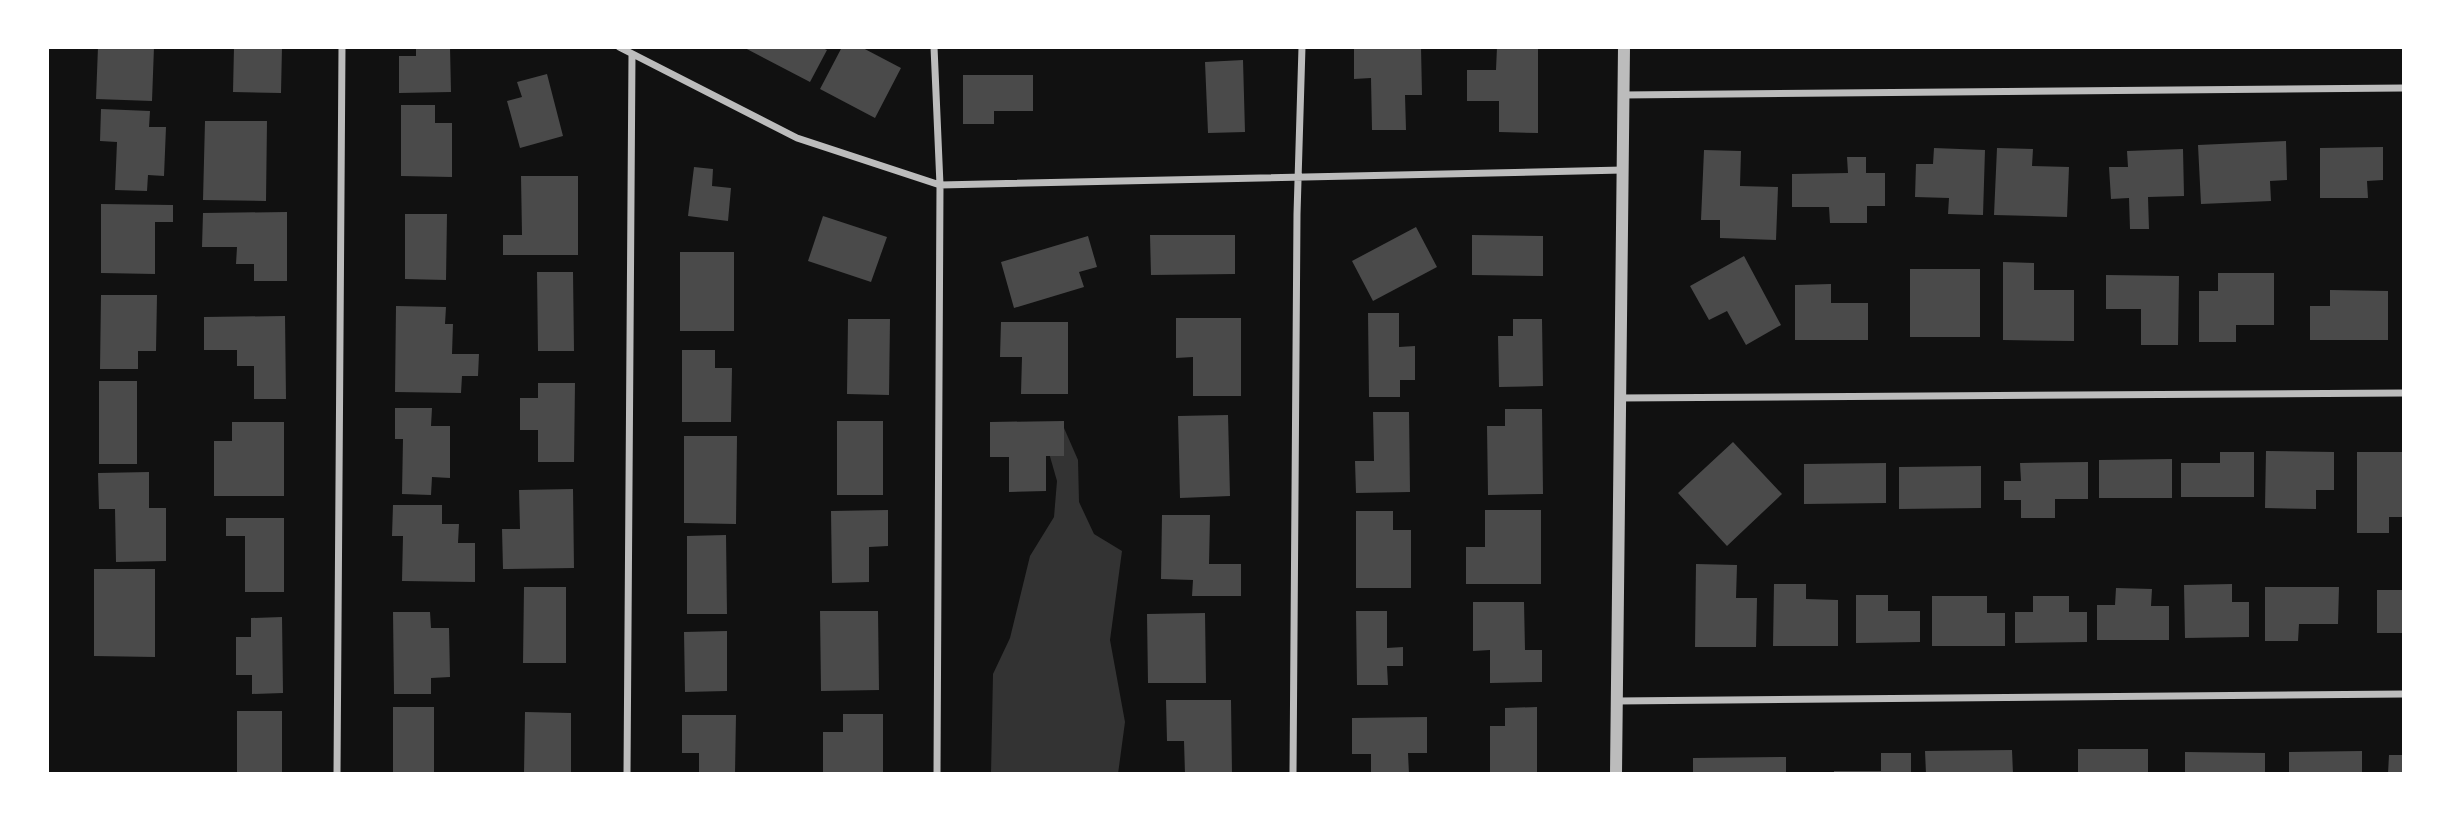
<svg xmlns="http://www.w3.org/2000/svg" width="2451" height="821" font-family="'DejaVu Sans',sans-serif">
  <rect width="100%" height="100%" fill="#111"/>
  <path fill="#333" d="M1064 428 1078 460 1079 502 1094 534 1122 551 1110 640 1125 722 1118 774H991L993 674 1010 638 1030 556 1054 517 1057 481 1043 432Z"/>
  <path fill="#4a4a4a" d="M98 47H154L152 101 96 99Z
    M234 47H282L281 93 233 92Z
    M416 47H450L451 92 399 93V56H416Z
    M743 47H820L827 50 810 82Z
    M842 47H861L901 68 875 118 820 89Z
    M1354 47H1421L1422 95H1405L1406 130H1372L1371 78 1354 79Z
    M1497 47H1538V133L1499 132V101H1467V70H1496Z
    M1243 60 1245 132 1208 133 1205 62Z
    M547 74 563 136 520 148 507 101 522 97 517 82Z
    M963 75H1033V111H994V124H963Z
    M401 105H435V123H452V177L401 176Z
    M101 109 150 111 149 127H166L164 176 148 175 147 191 115 190 117 142 100 141Z
    M205 121H267L266 201 203 200Z
    M2286 141 2287 180 2270 181 2271 201 2201 204 2198 145Z
    M2383 147V180L2367 181 2368 198H2320V148Z
    M1934 148 1985 150 1983 215 1948 214 1949 198 1915 197 1916 164H1933Z
    M1997 148 2033 149 2032 166 2069 167 2067 217 1994 215Z
    M2183 149 2184 196 2148 197 2149 229H2130L2129 198 2111 199 2109 167H2128L2127 151Z
    M1704 150 1741 151 1740 186 1778 187 1776 240 1720 238V220H1701Z
    M1847 157H1866V173H1885V206H1867V223H1830L1829 207H1792V174L1848 173Z
    M694 167 713 169 712 186 731 188 728 221 688 216Z
    M521 176H578V255H503V235H522Z
    M101 204 173 205V222H155V274L101 273Z
    M287 212V281H254V264H236L237 247H202L203 213Z
    M405 214H447L446 280 405 279Z
    M823 216 887 237 871 282 808 261Z
    M1416 227 1437 267 1373 301 1352 261Z
    M1150 235H1235V274L1151 275Z
    M1472 235 1543 236V276L1472 275Z
    M1088 236 1097 267 1079 272 1084 287 1014 308 1001 262Z
    M680 252H734V331H680Z
    M1744 256 1781 325 1746 345 1727 311 1709 320 1690 286Z
    M2003 262 2034 263V290H2074V341L2003 340Z
    M1910 269H1980V337H1910Z
    M537 272H573L574 351H538Z
    M2218 273H2274V325H2236V342H2199V291H2218Z
    M2106 275 2179 276 2178 345H2141V309H2106Z
    M1831 284V303H1868V340H1795V285Z
    M2330 290 2388 291V340H2310V306H2330Z
    M101 295H157L156 351H138V369H100Z
    M396 306 446 307 445 324H453L452 354H479L478 376H462L461 393 395 392Z
    M1368 313H1399V347L1415 346V380H1400V397H1369Z
    M285 316 286 399H254V366H237V350H204V317Z
    M1176 318H1241V396H1193V357L1176 358Z
    M848 319H890L889 395 847 394Z
    M1513 319H1542L1543 386 1499 387 1498 336H1513Z
    M1001 322H1068V394H1021L1022 357H1000Z
    M682 350H715V368H732L731 422H682Z
    M99 381H137V464H99Z
    M538 383H575L574 462H538V430H520V398H538Z
    M395 408H432L431 426H450V478L432 477 431 495 402 494 403 439H395Z
    M1505 409H1542L1543 494 1488 495 1487 426H1505Z
    M1373 412H1409L1410 492 1356 493 1355 461H1374Z
    M1228 415 1230 496 1180 498 1178 416Z
    M837 421H883V495H837Z
    M1064 421V456H1046V491L1009 492V457H990V422Z
    M232 422H284V496H214V441H232Z
    M684 436H737L736 524 684 523Z
    M1733 442 1782 494 1727 546 1678 493Z
    M2266 451 2334 452V490H2316V509L2265 508Z
    M2220 452H2254V497H2181V463H2220Z
    M2357 452H2404V517H2389V533H2357Z
    M2172 459V498H2099V460Z
    M2088 462V499H2055V518H2021V500H2004V481H2021L2020 463Z
    M1886 463V503L1804 504V464Z
    M1981 466V508L1899 509V467Z
    M149 472V508H166V561L116 562 115 509H99L98 473Z
    M573 489 574 568 503 569 502 529H520L519 490Z
    M393 505H442V524H459L458 543H475V582L402 581 403 536H392Z
    M888 510V546L869 547V582L832 583 831 511Z
    M1485 510H1541V584H1466V547H1485Z
    M1356 511H1393V530H1411V588H1356Z
    M1162 515H1210L1209 564H1241V596H1192L1193 580 1161 579Z
    M226 518H284V592H245V536H226Z
    M726 535 727 614H687V536Z
    M1696 564 1737 565 1736 598H1757L1756 647H1695Z
    M94 569H155V657L94 656Z
    M1774 584H1806V599L1838 600V646H1773Z
    M2232 584V602H2249V637L2185 638 2184 585Z
    M524 587H566V663H523Z
    M2265 587H2339L2338 624H2299L2298 641H2265Z
    M2116 588 2152 589 2151 606H2169V640H2097V605H2115Z
    M2377 590H2404V633H2377Z
    M1856 595H1888V611H1920V642L1856 643Z
    M1932 596H1987V613H2005V646H1932Z
    M2033 596H2069V612H2087V642L2015 643V612H2033Z
    M1473 602H1524L1525 650H1542V682L1490 683V650L1473 651Z
    M820 611H878L879 690 821 691Z
    M1356 611H1387V648L1403 647V666H1387L1388 685H1357Z
    M393 612H430L431 628H449L450 677 431 678V694H394Z
    M1205 613 1206 683H1148L1147 614Z
    M282 617 283 693 252 694V675H236V637H251V618Z
    M727 631V691L685 692 684 632Z
    M1166 700H1231L1232 774H1185L1184 741H1167Z
    M393 707H434V774H393Z
    M1537 707V774H1490V726H1505V708Z
    M237 711H282V774H237Z
    M525 712 571 713V774H524Z
    M843 714H883V774H823V732H843Z
    M682 715H736L735 774H699V753H682Z
    M1427 717V753H1408L1409 774H1371V754H1352V718Z
    M2078 749H2148V774H2078Z
    M2012 750 2013 774H1926L1925 751Z
    M2362 751V774H2289V752Z
    M2185 752 2265 753V774H2185Z
    M1881 753H1911V774H1834V771H1881Z
    M2389 755H2404V774H2388Z
    M1786 757V774H1693V758Z"/>
  <g fill="none" stroke-linecap="round" stroke-linejoin="round">
    <path stroke="#bcbcbc" stroke-width="7" d="M619 47 797 138 940 185 1623 170
      M934 47 940 185 937 774
      M1623 95 2404 88
      M1619 398 2404 393
      M1617 701 2404 694
      M337 774 342 47
      M627 774 632 54
      M1293 774 1297 214 1302 47"/>
    <path stroke="#bcbcbc" stroke-width="12" d="M1616 774 1624 47"/>
  </g>
  <rect width="2451" height="821" fill="none" stroke="#ffffff" stroke-width="98"/>
</svg>
